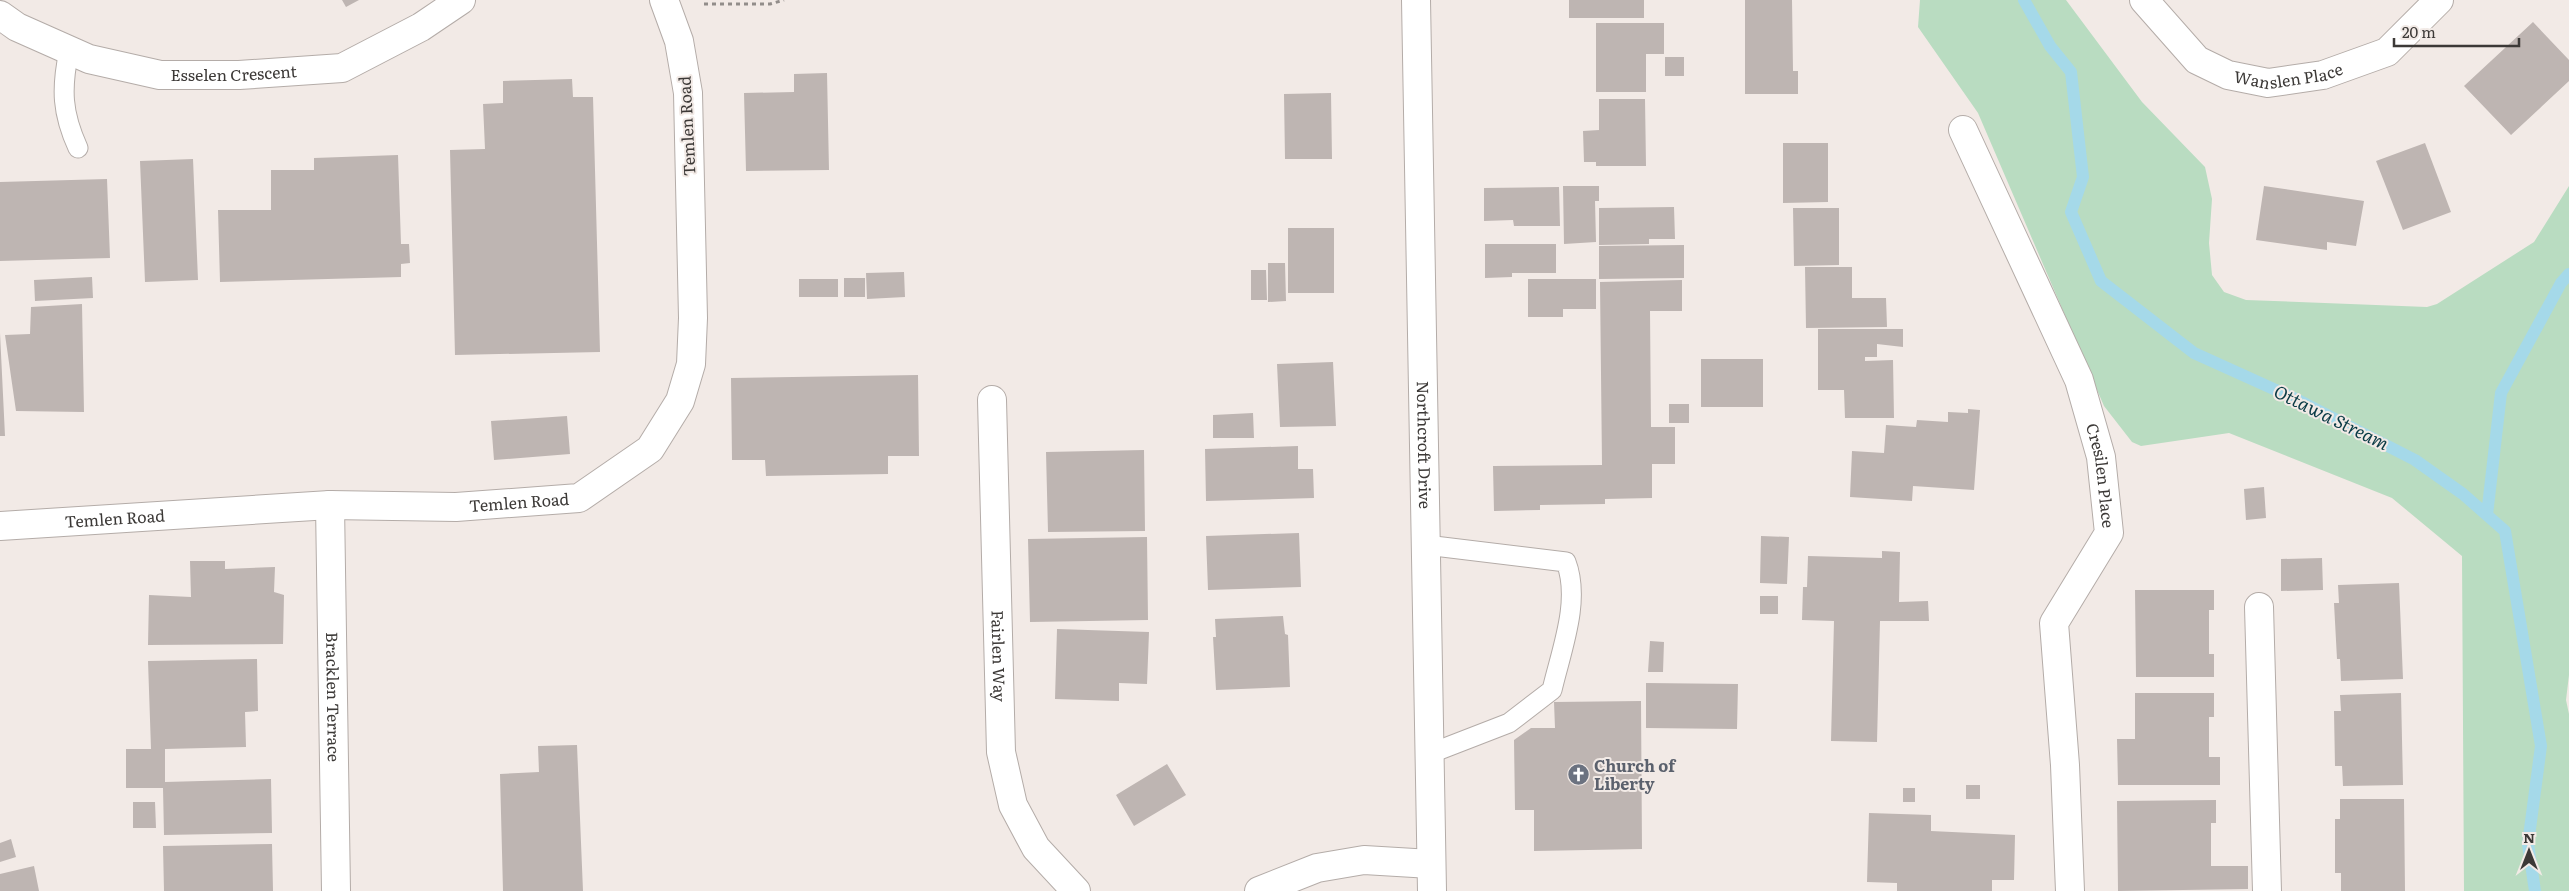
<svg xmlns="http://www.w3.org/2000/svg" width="2569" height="891" font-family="Literata,serif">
  <rect width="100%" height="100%" fill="#f2eae6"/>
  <path fill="#b9dcc1" d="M1920 0H2066L2142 102 2205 167 2212 199 2209 243 2212 275 2224 292 2246 300 2427 307 2437 304 2534 242 2569 186V675L2566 700 2569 714V891H2464L2462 556 2392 498 2229 433 2141 446 2132 442 2104 406 1978 113 1918 27Z"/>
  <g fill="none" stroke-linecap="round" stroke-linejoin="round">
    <path stroke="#a5d9e9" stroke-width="12" d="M2024 0 2050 46 2071 72 2083 177 2071 212 2101 281 2194 353 2298 400 2415 460 2463 494 2505 531 2541 746 2528 844 2535 891
      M2487 515 2501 393 2561 283 2569 274"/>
  </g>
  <path fill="#beb5b2" d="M342 0H359L346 7Z
    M1569 0H1644V18H1569Z
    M1745 0H1792L1793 71H1798V94H1745Z
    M2533 22 2569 60V81L2511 135 2464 86Z
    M1596 23H1664V54H1646V92H1596Z
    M1665 57H1684V76H1665Z
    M827 73 829 170 746 171 744 93 794 92V74Z
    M572 79 573 97H593L600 352 455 355 450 150 485 149 483 104 503 103V81Z
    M1331 93 1332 159H1285L1284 94Z
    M1599 99H1645L1646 166H1596V162H1584L1583 131 1599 130Z
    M1783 143H1828V202L1783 203Z
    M2425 143 2451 212 2403 230 2376 161Z
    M398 155 401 244H409L410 263 401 264V277L220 282 218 210H271V170H314V158Z
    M193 159 198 280 145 282 140 161Z
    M107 179 110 258 0 261V182Z
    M1563 186H1599V201H1595L1596 242 1564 244Z
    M2264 186 2364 201 2356 246 2327 242V250L2256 240Z
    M1559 187 1560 226H1514L1513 220 1484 221V188Z
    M1674 207 1675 239H1649V244L1599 245V208Z
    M1793 208H1839V265L1794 266Z
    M1288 228H1334V293H1288Z
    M1485 244H1556V273H1512V277L1485 278Z
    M1684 245V278L1599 279V246Z
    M1268 263H1285L1286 301 1268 302Z
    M1805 267H1852V298H1886L1887 327 1806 328Z
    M1251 270H1266L1267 300H1251Z
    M904 272 905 297 867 299 866 273Z
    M92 277 93 298 35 301 34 280Z
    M844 278H865V297H844Z
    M799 279H838V297H799Z
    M1528 279H1596V309H1563V317H1528Z
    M1682 280V311H1650L1651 427H1675V464H1652V498L1605 499V504L1540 505V510L1494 511 1493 466 1602 465 1600 282Z
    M82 304 84 412 16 411 5 335 30 334 31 307Z
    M1818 329H1903V347L1877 344V357H1865V361L1893 360 1894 418H1845L1844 390H1818Z
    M0 333 5 436H0Z
    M1701 359H1763V407H1701Z
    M1333 362 1336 426 1280 427 1277 364Z
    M918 375 919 456H888V474L766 476 765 460H732L731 378Z
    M1669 404H1689V423H1669Z
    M1968 409 1980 410 1974 490 1913 486 1912 501 1850 497 1852 451 1884 453 1886 425 1916 427 1917 420 1948 422V412L1968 413Z
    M1253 413 1254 438H1213V415Z
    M567 416 570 454 494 460 491 421Z
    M1298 446V469H1313L1314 498 1206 501 1205 449Z
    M1144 450 1145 531 1048 532 1046 452Z
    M2264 487 2266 518 2246 520 2244 489Z
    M1299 533 1301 587 1208 590 1206 536Z
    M1761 536 1789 537 1787 584 1760 583Z
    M1147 537 1148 620 1030 622 1028 539Z
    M1882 551 1900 552 1899 602 1928 601 1929 621H1880L1877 742 1831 741 1834 621 1802 620 1803 587H1807L1808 556 1882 558Z
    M2322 558 2323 590 2281 591V559Z
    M190 561H225V569L275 567 274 592 284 595 283 644 148 645 149 595 191 597Z
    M2399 583 2403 679 2341 681 2340 659H2337L2334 603H2339L2338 585Z
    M2135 590H2214V610H2209V654H2214V677H2136Z
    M1760 596H1778V614H1760Z
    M1283 616 1285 634 1288 635 1290 687 1216 690 1213 637H1216L1215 619Z
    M1057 629 1149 632 1147 684 1119 683V701L1055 699Z
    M1650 641 1664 642 1663 672H1648Z
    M257 659 258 711 245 712 246 747 165 749V782L271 779 272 833 164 835 163 788H126V749H151L148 661Z
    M1646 683 1738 684 1737 729 1646 728Z
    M2135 693H2214V717H2209V757H2220V785H2118L2117 739H2135Z
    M2401 693 2403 785 2343 786 2342 766H2335L2334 711H2341L2340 695Z
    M1641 701 1642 849 1534 851V810H1515L1514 740 1531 728H1555L1554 702Z
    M577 745 583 891H503L500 774 539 772 538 746Z
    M1167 764 1186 795 1134 826 1116 795Z
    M1966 785H1980V799H1966Z
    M1903 788H1915V802H1903Z
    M2340 799H2404L2405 891H2341V873H2335V819H2340Z
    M2216 800V823H2211V866H2248V889L2118 891 2117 801Z
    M133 802H155L156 828H133Z
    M1869 813 1931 815V831L2015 835 2014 880H1992V891H1897V883L1867 882Z
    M11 839 16 857 0 862V843Z
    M272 844 273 891H164L163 846Z
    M34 866 39 891H0V874Z"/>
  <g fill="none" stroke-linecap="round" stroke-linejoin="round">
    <defs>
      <path id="lane" d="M69 51C61 89 62 113 78 148
        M1426 545 1566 562C1581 601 1561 651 1552 690L1509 723 1429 754"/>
      <g id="street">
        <path id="s1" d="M1416 0 1432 891"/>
        <path id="s2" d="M2144 0 2197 60 2228 75 2268 83 2323 75 2387 52 2439 0"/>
        <path id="s3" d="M0 15 17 27 89 59 160 75H239L342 68 421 27 461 0"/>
        <path id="s4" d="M1963 130 2079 380 2101 457 2109 533 2054 623 2065 765 2070 891"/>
        <path id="s5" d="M992 400 1001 752 1013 805 1036 848 1076 891"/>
        <path id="s6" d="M330 505 336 891"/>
        <path id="s7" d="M0 526 330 505 456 507 579 498 650 449 680 401 691 364 693 318 688 93 679 41 664 0"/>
        <path d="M2259 607 2267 891"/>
        <path d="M1259 891 1317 868 1364 860 1431 864"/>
      </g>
    </defs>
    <use href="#lane" stroke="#b4aca8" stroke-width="21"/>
    <use href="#street" stroke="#b4aca8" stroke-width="30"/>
    <path stroke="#928d8a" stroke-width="3" stroke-dasharray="4 4" stroke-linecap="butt" d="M704 4H770L784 0"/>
    <use href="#lane" stroke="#fff" stroke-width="19"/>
    <use href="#street" stroke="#fff" stroke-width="28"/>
  </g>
  <defs>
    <symbol id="church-disc" viewBox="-11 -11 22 22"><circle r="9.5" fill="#6b7280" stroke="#f2eae6"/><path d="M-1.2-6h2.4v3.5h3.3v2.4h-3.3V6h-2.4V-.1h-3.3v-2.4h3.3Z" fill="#fff"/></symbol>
  </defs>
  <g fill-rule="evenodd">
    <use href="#church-disc" x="1566" y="762" width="25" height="25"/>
  </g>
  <g text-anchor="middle" stroke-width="4" stroke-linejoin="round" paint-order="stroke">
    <g font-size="16" fill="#3c3937" stroke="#f2eae6">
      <text dy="6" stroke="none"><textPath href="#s2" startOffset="176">Wanslen Place</textPath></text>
      <text dy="6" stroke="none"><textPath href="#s3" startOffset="246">Esselen Crescent</textPath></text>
      <text transform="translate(687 126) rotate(-93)" y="6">Temlen Road</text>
      <text dy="6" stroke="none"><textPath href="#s1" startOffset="445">Northcroft Drive</textPath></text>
      <text dy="6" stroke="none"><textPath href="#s4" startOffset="374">Cresilen Place</textPath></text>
      <text dy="6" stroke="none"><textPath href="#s7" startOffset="520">Temlen Road</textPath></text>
      <text dy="6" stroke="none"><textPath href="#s7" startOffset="115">Temlen Road</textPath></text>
      <text dy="6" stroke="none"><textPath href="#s5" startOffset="256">Fairlen Way</textPath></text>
      <text dy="6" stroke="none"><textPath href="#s6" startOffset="192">Bracklen Terrace</textPath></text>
    </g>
    <g font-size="16" font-weight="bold" fill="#5b616d" stroke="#f2eae6" text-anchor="start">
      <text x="1594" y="772">Church of<tspan x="1594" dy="18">Liberty</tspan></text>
    </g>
    <g font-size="18" font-style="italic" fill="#0a3b46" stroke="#f2eae6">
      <text transform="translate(2331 418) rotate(26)" y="6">Ottawa Stream</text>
    </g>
  </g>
  <g transform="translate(2529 851)" stroke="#f2eae6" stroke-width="4" paint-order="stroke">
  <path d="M0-4L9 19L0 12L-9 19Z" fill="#3c3937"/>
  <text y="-8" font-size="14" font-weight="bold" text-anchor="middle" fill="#3c3937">N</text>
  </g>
  <path d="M2394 38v8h125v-8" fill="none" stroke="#3c3937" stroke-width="2.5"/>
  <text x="2402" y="38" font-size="15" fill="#3c3937" stroke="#f2eae6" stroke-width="4" paint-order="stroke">20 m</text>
</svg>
